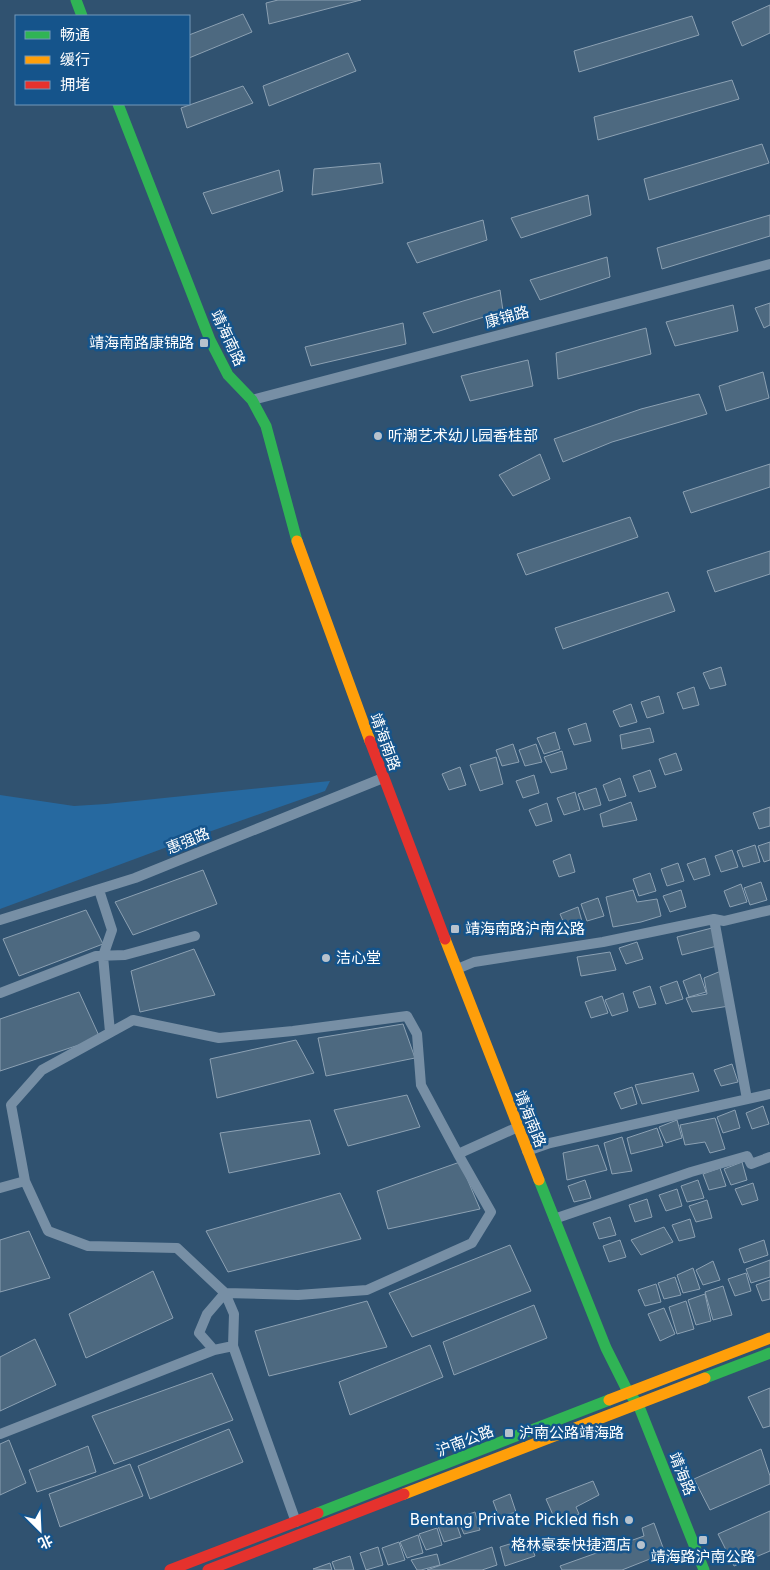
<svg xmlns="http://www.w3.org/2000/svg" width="770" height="1570" font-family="'DejaVu Sans','Noto Sans SC',sans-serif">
  <rect width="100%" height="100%" fill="#305270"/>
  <path fill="#2669a0" d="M330 781 325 791 186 840 0 909V795L74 806 106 804Z"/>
  <path fill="#4d6980" stroke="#8ca1b3" d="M278 0H361L269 24 266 3Z
    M770 5V33L742 46 732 22Z
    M243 14 252 32 189 58V35Z
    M692 16 699 35 579 72 574 51Z
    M348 53 356 71 269 106 263 86Z
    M732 80 739 99 598 140 594 117Z
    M243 86 253 103 187 128 181 108Z
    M762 144 769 163 649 200 644 179Z
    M380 163 383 183 312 195 314 169Z
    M279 170 283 191 212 214 203 193Z
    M588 195 591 215 521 238 511 218Z
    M770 215V236L662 269 657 248Z
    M483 220 487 240 417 263 407 243Z
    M607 257 610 277 540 300 530 280Z
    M500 290 503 311 433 333 423 313Z
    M770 303V325L764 328 755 308Z
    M733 305 738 331 675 346 666 322Z
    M403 323 406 344 311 366 305 347Z
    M646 328 651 354 558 379 556 353Z
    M528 360 533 386 470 401 461 376Z
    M763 372 769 398 726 411 719 386Z
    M699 394 707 414 612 442 563 462 554 439 641 409Z
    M540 454 550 479 513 496 499 475Z
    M770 464V487L691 513 683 492Z
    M630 517 638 537 526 575 517 554Z
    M770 551V574L715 592 707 571Z
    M668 592 675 611 563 649 555 628Z
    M721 667 726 685 710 689 703 673Z
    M694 687 699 705 683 709 677 693Z
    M659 696 664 713 647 718 641 702Z
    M631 704 637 722 620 727 613 711Z
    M586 723 591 741 574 745 568 729Z
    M650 728 654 742 622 749 620 735Z
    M555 732 560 749 544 754 537 738Z
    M513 744 519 762 502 766 496 750Z
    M536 744 542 762 525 766 519 750Z
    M562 751 567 769 551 773 544 757Z
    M676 753 682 770 665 775 659 759Z
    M496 757 503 784 480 791 470 765Z
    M460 767 466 785 449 790 442 774Z
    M650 770 656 787 639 792 633 776Z
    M534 775 539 793 523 798 516 781Z
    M620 778 626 796 609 801 603 785Z
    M596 788 601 805 584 810 578 794Z
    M575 792 580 810 564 815 557 798Z
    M631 802 637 820 603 827 600 814Z
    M547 803 552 821 536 826 529 810Z
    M770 807V826L759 829 753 813Z
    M770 842V860L764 862 758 846Z
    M755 845 760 862 743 867 737 851Z
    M732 850 738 867 721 872 715 856Z
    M570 854 575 872 559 877 553 861Z
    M705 858 710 875 694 880 687 864Z
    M678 863 684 881 667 886 661 869Z
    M203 870 217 904 133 935 115 902Z
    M650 873 656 891 639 896 633 879Z
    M761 882 767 900 750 905 744 888Z
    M741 884 747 902 730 907 724 891Z
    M633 890 637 902 657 899 661 916 641 922 613 927 606 897Z
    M681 890 686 907 670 912 663 896Z
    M598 898 604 916 587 921 581 904Z
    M578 907 583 925 567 930 560 914Z
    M86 910 103 944 19 976 3 939Z
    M712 928 717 946 682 955 677 937Z
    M637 942 643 959 626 964 619 948Z
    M194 949 215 995 140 1012 131 971Z
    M610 952 616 970 581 976 577 957Z
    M721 971 729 1006 692 1012 686 998 707 994 704 978Z
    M700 974 706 992 689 997 683 981Z
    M677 981 683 999 666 1004 660 987Z
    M650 986 656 1004 639 1008 633 992Z
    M79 992 100 1038 0 1071V1019Z
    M623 993 628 1011 612 1016 605 1000Z
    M602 996 608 1013 591 1018 585 1002Z
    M403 1024 415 1058 326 1076 318 1038Z
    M296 1040 314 1073 217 1098 210 1059Z
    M732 1064 738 1082 721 1086 714 1070Z
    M693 1073 699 1091 642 1104 635 1085Z
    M632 1087 637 1104 621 1109 614 1093Z
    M407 1095 420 1127 348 1146 334 1110Z
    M763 1106 769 1124 752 1129 746 1113Z
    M735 1110 740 1128 723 1133 717 1117Z
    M715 1118 725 1149 710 1153 705 1142 685 1145 680 1125Z
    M310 1120 320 1154 229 1173 220 1133Z
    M677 1120 682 1138 666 1143 659 1127Z
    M657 1128 663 1146 631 1154 627 1138Z
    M622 1137 632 1171 612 1174 604 1143Z
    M598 1145 607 1170 567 1180 563 1153Z
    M460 1162 480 1209 388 1229 377 1191Z
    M742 1162 747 1180 731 1185 724 1169Z
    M720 1168 726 1186 709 1190 703 1174Z
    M585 1180 591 1198 574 1202 568 1186Z
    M698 1180 704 1198 687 1202 681 1186Z
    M753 1183 758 1200 742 1205 735 1189Z
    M677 1189 682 1206 666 1211 659 1195Z
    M340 1193 361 1239 228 1272 206 1231Z
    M647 1199 652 1217 635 1222 629 1205Z
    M707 1200 712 1218 696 1222 689 1206Z
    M610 1217 616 1235 599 1239 593 1223Z
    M690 1219 695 1237 679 1241 672 1225Z
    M664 1227 673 1242 641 1255 631 1240Z
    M29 1231 50 1278 0 1292V1240Z
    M620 1240 626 1257 609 1262 603 1246Z
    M764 1240 768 1255 744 1263 739 1249Z
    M510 1245 531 1291 412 1337 389 1293Z
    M770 1260V1277L751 1283 746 1269Z
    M713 1261 720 1280 703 1285 696 1270Z
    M693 1268 700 1289 683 1293 677 1275Z
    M153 1271 173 1318 86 1358 69 1314Z
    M746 1273 751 1291 735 1296 728 1279Z
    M675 1277 681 1295 664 1299 658 1283Z
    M770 1280V1299L762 1301 756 1285Z
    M656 1284 661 1302 645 1306 638 1290Z
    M723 1286 732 1315 713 1320 705 1292Z
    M705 1294 711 1321 696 1325 688 1300Z
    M367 1301 387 1347 269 1376 255 1331Z
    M686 1301 694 1329 677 1334 669 1307Z
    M534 1305 547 1338 454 1375 443 1342Z
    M664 1308 675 1334 660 1341 648 1314Z
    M35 1339 56 1385 0 1411V1357Z
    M430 1345 443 1377 350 1415 339 1382Z
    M212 1373 233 1420 114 1464 92 1416Z
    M770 1388V1426L763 1428 748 1397Z
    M229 1429 243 1462 150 1499 138 1466Z
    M9 1440 26 1483 0 1495V1444Z
    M88 1446 96 1472 37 1492 29 1470Z
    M761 1449 770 1476V1484L710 1510 694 1479Z
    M130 1464 143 1496 60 1527 49 1494Z
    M593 1481 599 1495 576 1507 579 1514 557 1524 546 1499Z
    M510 1494 516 1512 499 1517 493 1501Z
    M770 1511V1551L734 1566 718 1534Z
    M475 1512 480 1530 464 1534 457 1518Z
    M455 1520 461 1537 444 1542 438 1526Z
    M654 1523 665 1553 622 1570H562L560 1566 644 1536 642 1528Z
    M437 1528 442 1545 426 1550 419 1534Z
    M418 1535 423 1553 407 1558 400 1542Z
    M529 1538 535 1556 505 1566 500 1547Z
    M399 1542 405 1560 388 1565 382 1548Z
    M378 1547 383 1565 366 1570 360 1553Z
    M492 1547 497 1565 482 1570H427Z
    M437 1554 440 1565 421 1570H417L411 1560Z
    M350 1556 354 1570H335L332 1562Z
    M330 1563 332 1570 313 1569Z"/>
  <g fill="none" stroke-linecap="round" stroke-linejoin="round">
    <path stroke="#778fa5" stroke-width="10" d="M252 400 770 264
      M99 890 112 930 103 956 110 1032
      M714 919 747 1099
      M0 920 135 878 383 778
      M457 969 474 962 603 942 714 919 724 921 770 910
      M0 993 96 956 125 955 195 936
      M527 1151 550 1143 770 1094
      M458 1154 491 1212 472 1243 367 1290 298 1295 225 1293 177 1248 88 1246 48 1231 25 1181 11 1105 42 1070 133 1020 219 1038 293 1031 407 1016 417 1034 421 1085 458 1154 518 1127
      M0 1188 25 1181
      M554 1219 691 1172 747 1156 751 1164 770 1157
      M233 1346 214 1350 199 1333 207 1314 225 1293 234 1314 233 1346 296 1522
      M0 1434 214 1350"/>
    <path stroke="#30b455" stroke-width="11" d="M76 0 82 16
      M118 104 210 340 228 375 252 400 266 426 297 541
      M539 1180 606 1348 628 1392 638 1404 704 1570
      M705 1378 770 1353
      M318 1513 609 1400"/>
    <path stroke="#ff9f0a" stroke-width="11" d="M297 541 370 741
      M445 939 539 1180
      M609 1400 770 1338
      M404 1494 705 1378"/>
    <path stroke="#e5322d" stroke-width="11" d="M370 741 445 939
      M170 1570 318 1513
      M208 1570 404 1494"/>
  </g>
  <g fill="#b7c2cd" stroke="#15548b" stroke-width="2">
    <rect x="199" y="338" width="10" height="10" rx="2.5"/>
    <circle cx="378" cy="436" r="5"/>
    <rect x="450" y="924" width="10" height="10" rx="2.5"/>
    <circle cx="326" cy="958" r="5"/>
    <rect x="504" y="1428" width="10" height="10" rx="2.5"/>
    <circle cx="629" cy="1520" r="5"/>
    <rect x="698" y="1535" width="10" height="10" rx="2.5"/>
    <circle cx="641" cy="1545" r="5"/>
  </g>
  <g text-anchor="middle" stroke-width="5" stroke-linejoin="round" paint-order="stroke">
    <g font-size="15" fill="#fff" stroke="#15548b">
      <text transform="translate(507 317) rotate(-15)" y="5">康锦路</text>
      <text transform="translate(228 338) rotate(65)" y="5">靖海南路</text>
      <text transform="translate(385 742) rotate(70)" y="5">靖海南路</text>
      <text transform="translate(188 841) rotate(-22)" y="5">惠强路</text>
      <text transform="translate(530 1119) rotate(68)" y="5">靖海南路</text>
      <text transform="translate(465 1441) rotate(-21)" y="5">沪南公路</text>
      <text transform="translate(682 1474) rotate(68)" y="5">靖海路</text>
    </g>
    <g font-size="15" fill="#fff" stroke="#15548b" text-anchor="start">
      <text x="194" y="348" text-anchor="end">靖海南路康锦路</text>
      <text x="388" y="441">听潮艺术幼儿园香桂部</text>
      <text x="465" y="934">靖海南路沪南公路</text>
      <text x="336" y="963">洁心堂</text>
      <text x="519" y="1438">沪南公路靖海路</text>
      <text x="619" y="1525" text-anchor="end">Bentang Private Pickled fish</text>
      <text x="631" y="1550" text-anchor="end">格林豪泰快捷酒店</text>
      <text x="703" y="1562" text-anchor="middle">靖海路沪南公路</text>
    </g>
  </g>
  <rect x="15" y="15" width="175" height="90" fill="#15548b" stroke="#7398b9"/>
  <rect x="25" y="31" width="25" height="8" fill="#30b455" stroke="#7398b9"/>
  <text x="60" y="40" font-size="15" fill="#ffffff">畅通</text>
  <rect x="25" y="56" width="25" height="8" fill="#ff9f0a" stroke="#7398b9"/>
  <text x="60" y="65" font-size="15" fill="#ffffff">缓行</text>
  <rect x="25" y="81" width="25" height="8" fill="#e5322d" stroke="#7398b9"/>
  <text x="60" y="90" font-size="15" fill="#ffffff">拥堵</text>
  <g transform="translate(40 1530) rotate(156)" stroke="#15548b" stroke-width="4" paint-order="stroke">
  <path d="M0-4L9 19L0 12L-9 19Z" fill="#ffffff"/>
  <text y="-8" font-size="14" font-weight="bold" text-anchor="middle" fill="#ffffff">北</text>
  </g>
</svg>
